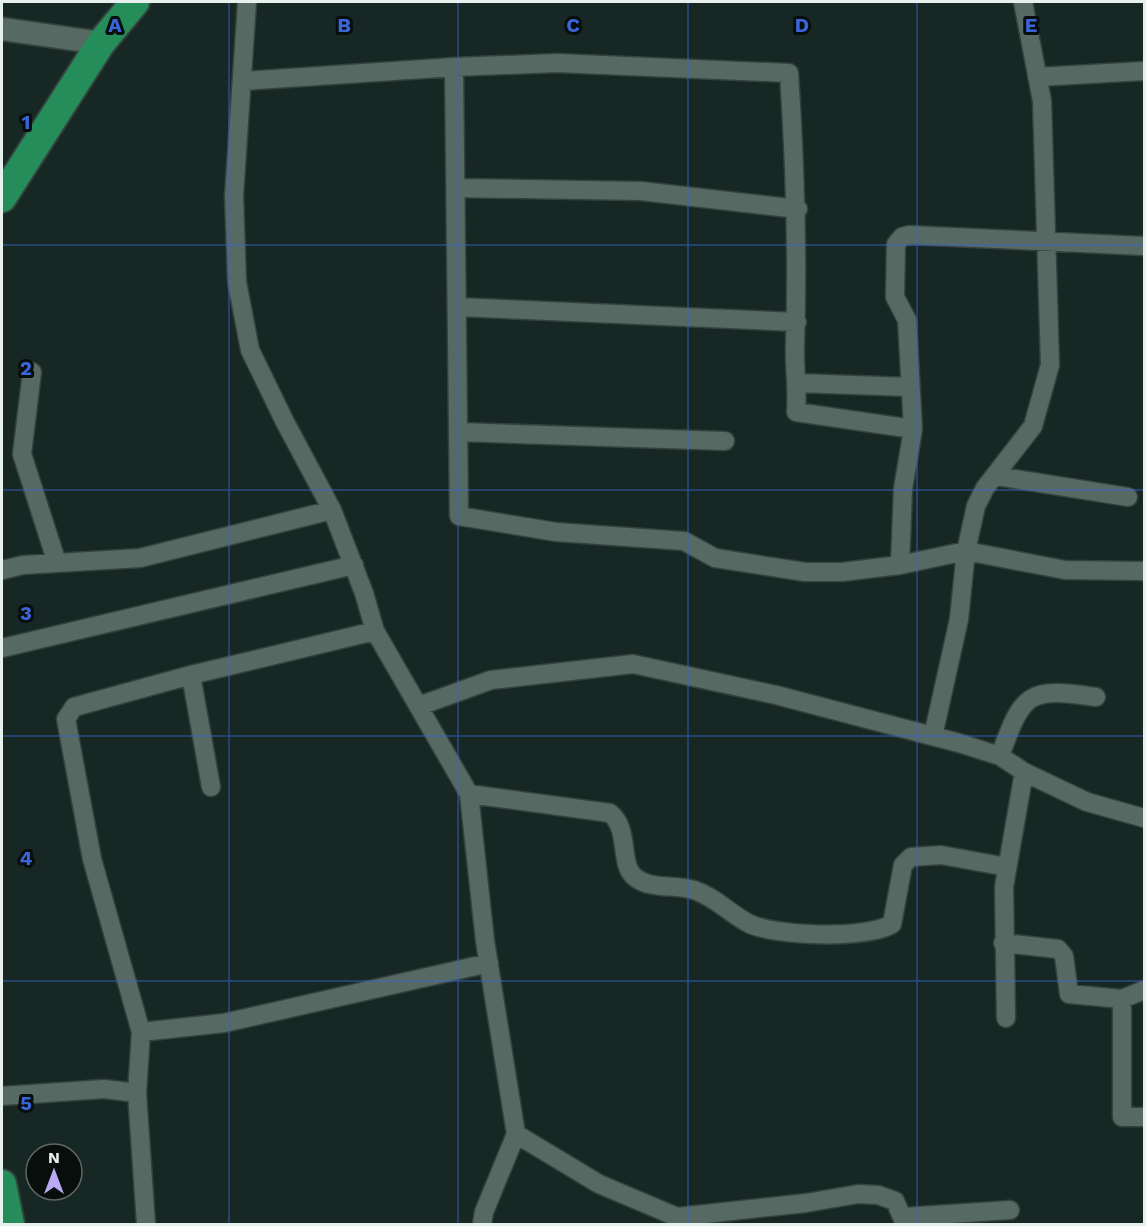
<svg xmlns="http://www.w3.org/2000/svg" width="1146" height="1226" font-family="'Work Sans',sans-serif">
  <rect width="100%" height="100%" fill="#172723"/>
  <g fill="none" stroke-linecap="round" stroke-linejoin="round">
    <defs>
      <path id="minor" d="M247 2 234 196 237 282 250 350 285 422 332 510 364 593 375 631 469 794 485 941 516 1134 599 1184 677 1217 806 1203 858 1194 878 1195 895 1201 905 1224
        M454 67 557 63 789 73C795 163 798 253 795 344 794 367 798 389 796 412L913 429
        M1037 77 1144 71
        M243 81 454 67 459 516 556 532 684 541 715 558 805 572H842L900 565 966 551 1065 570 1144 571
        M456 188 641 191 798 209
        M458 307 797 322
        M32 372 22 454 57 563
        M798 383 909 387
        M460 432 725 441
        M996 476 1128 497
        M900 565 903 489 913 429 907 320 895 297 896 244 902 237 909 235 1144 246
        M2 570 23 565 140 558 332 510
        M2 648 354 565
        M191 675 211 787
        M419 706 491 680 633 664 776 695 959 743 1000 756 1024 772 1087 802 1144 818
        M933 736 959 619 966 551 976 506 985 488 1033 426 1050 365 1042 101 1023 2
        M1000 756C1023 692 1028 687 1096 697
        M469 794 610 813C631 830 618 866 636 878 652 890 676 884 694 890 715 897 729 913 748 923 775 937 868 939 892 924L903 865 911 857 941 855 1007 867
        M1003 943 1058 949 1064 956 1069 994 1122 999 1144 990
        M1122 999V1117H1144
        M1006 1018 1004 887 1024 772
        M141 1032 224 1023 489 963
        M137 1093 146 1224
        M2 1096 104 1089 137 1093 141 1032 92 859 66 719 74 707 191 675 375 631
        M904 1217 1010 1210
        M482 1224 484 1212 516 1134"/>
      <path id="tertiary" d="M2 29 101 43"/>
      <path id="primary" d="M2 198 101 43 135 2
        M2 1184 10 1224"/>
    </defs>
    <use href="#minor" stroke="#34423e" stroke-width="21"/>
    <use href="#tertiary" stroke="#34423e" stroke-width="26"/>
    <use href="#primary" stroke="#34423e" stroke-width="32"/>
    <use href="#minor" stroke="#566963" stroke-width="18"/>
    <use href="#tertiary" stroke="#566963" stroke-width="22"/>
    <use href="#primary" stroke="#258d59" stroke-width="28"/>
  </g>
  <path fill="none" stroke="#3b66db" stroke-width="1.5" stroke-opacity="0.55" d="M229 2V1224M458 2V1224M688 2V1224M917 2V1224M2 245H1144M2 490H1144M2 736H1144M2 981H1144"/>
  <g font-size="20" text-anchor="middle" font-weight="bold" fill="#3b66db" stroke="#070e0c" stroke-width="6" stroke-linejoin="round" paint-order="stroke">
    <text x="115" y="32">A</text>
    <text x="344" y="32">B</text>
    <text x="573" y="32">C</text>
    <text x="802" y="32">D</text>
    <text x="1031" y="32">E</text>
    <text x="26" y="129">1</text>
    <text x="26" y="375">2</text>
    <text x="26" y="620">3</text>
    <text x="26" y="865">4</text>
    <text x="26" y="1110">5</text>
  </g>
  <rect width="1146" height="1226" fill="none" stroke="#e6f1ed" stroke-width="6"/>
  <g transform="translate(54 1172)"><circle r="28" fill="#070e0c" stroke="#606966" stroke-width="1.5"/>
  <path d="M0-4.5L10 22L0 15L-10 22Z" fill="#baaaf6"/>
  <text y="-9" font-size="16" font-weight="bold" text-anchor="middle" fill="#e6f1ed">N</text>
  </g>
</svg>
